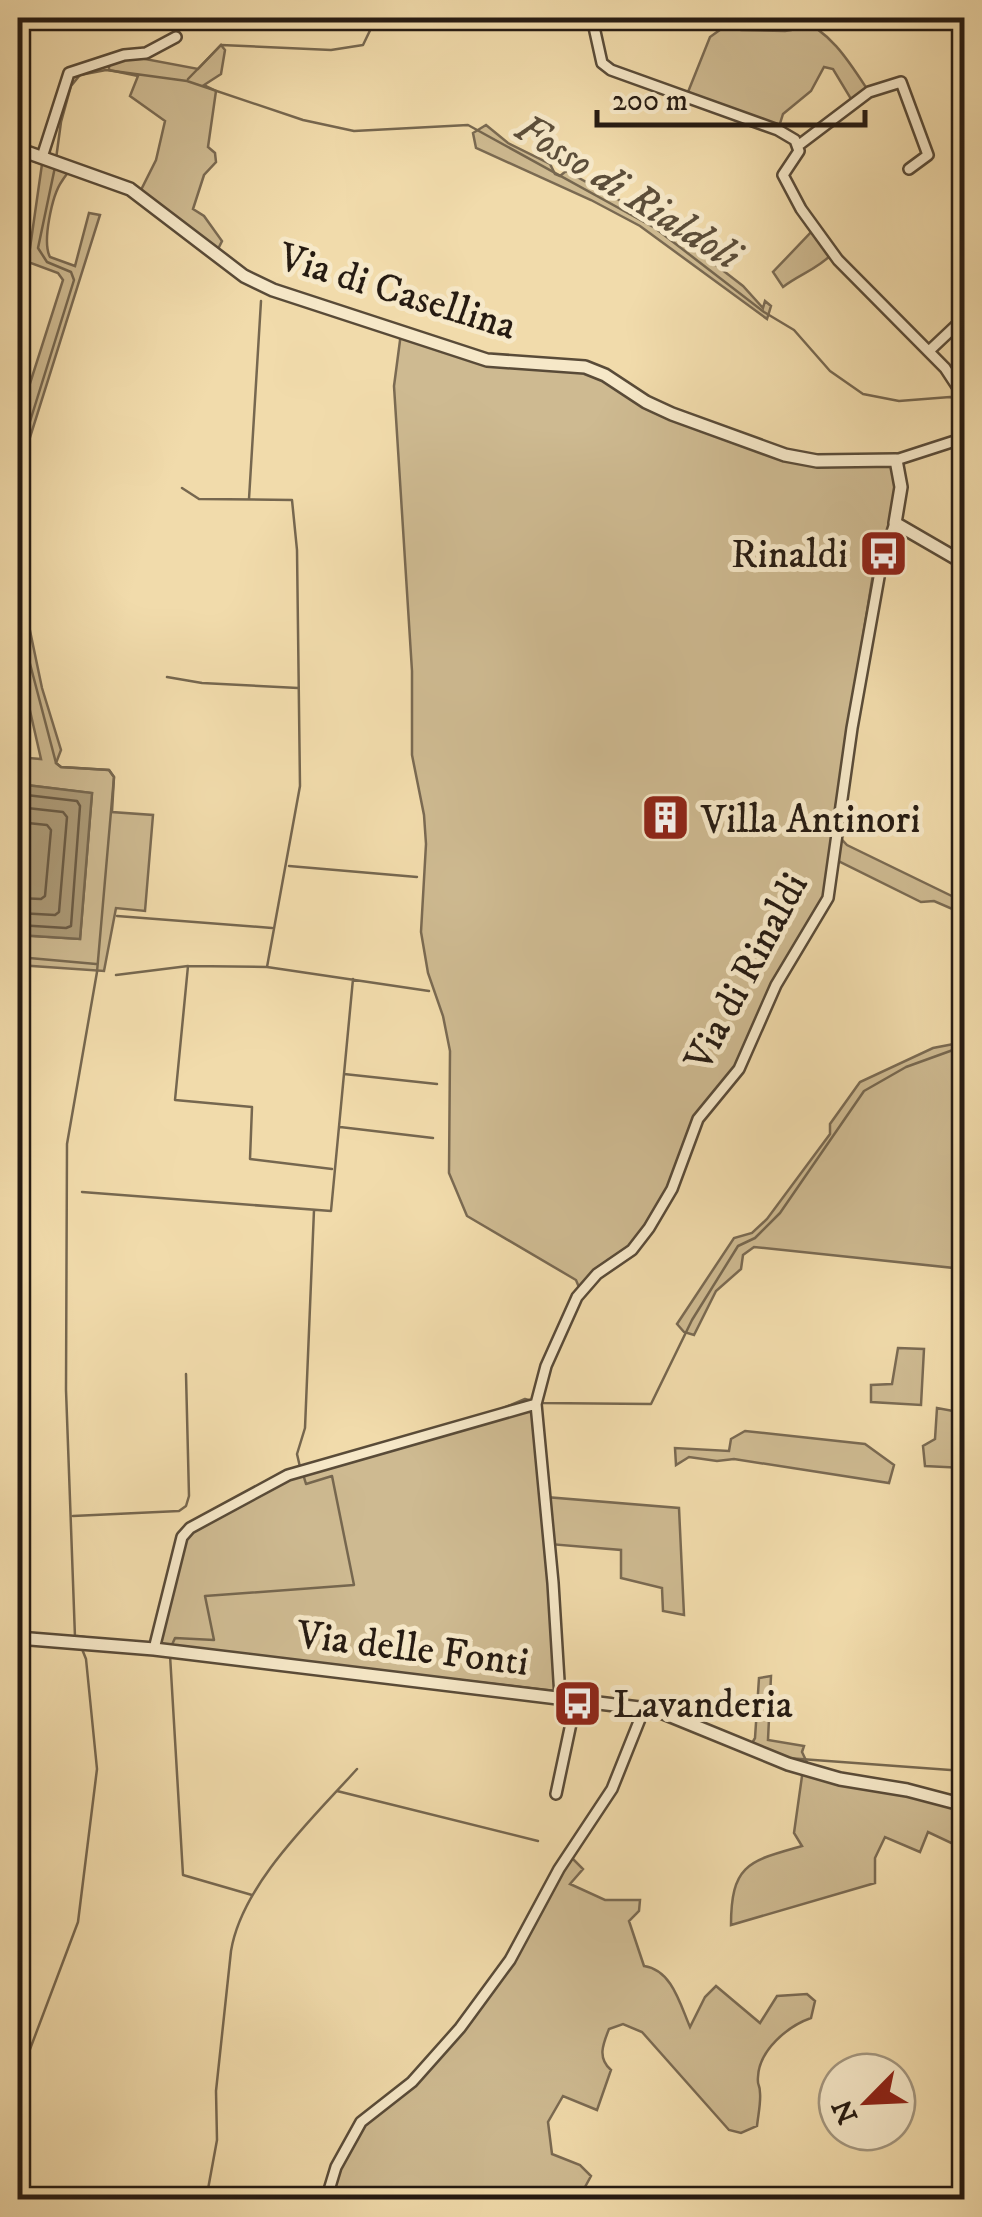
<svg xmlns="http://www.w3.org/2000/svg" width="982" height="2217" font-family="'IM FELL DW Pica',serif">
  <rect width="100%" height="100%" fill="#f1dbab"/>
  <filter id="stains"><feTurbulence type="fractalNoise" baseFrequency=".002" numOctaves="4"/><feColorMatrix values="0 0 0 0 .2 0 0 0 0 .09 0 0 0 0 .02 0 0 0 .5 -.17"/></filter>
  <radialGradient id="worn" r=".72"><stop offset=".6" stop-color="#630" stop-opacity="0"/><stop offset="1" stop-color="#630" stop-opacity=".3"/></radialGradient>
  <path fill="#ceba91" stroke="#7a6a52" stroke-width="2.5" d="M797 18C831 31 850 63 869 92L854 104 833 69 824 67 811 91 783 114 778 130 686 97 710 37 724 27 732 25 741 30 785 31 791 30Z
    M221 45 225 50 221 74 204 85 216 91 208 147 215 153 216 162 204 175 193 209 204 216 222 241 216 253 139 194 156 160 165 121 130 96 138 76 109 70V59L124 55 198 69Z
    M486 125 508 143 550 164 555 174 560 176 566 171 663 224 743 286 763 308 765 301 771 306 767 319 640 226 591 200 476 148 473 133Z
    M18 149 71 167C69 172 65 176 62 181 52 195 42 242 50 257L75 266 89 213 100 215 26 450 18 541V421L63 280 58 273 28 262 42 164 18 156Z
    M815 228 833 253C818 269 800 274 783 287L773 272Z
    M401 333 458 351 585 367 646 402 785 455 896 460 895 523 873 574 832 829 847 845 964 902V914L934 901 921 902 834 859 828 898 776 985 739 1069 707 1106 649 1228 581 1292 576 1280 467 1216 449 1173 450 1051 443 1016 428 973 421 932 426 844 424 815 412 755V671L394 386Z
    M18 601 29 626 42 688 61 750 56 763 61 767 109 770 114 777 112 812 153 815 145 911 116 908 104 971 18 965V935L80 939 92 793 18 784V757L41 759 18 658Z
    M964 1042V1269L754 1247 743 1255 741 1269 716 1291 694 1335 684 1332 677 1324 734 1238 752 1233 767 1219 830 1134V1124L860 1082 933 1048Z
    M898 1348 924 1349 921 1405 871 1402V1385L892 1384Z
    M536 1404 546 1497 679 1508 684 1615 663 1611 662 1588 621 1578V1550L550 1544 560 1697 154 1649 182 1537 288 1475Z
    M937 1408 964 1413V1468L925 1466 923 1446 935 1439Z
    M745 1431 865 1444 894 1465 889 1483 734 1459 717 1461 689 1457 676 1465 675 1448 729 1451 731 1439Z
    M771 1676 768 1740 804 1746 802 1752 811 1771 964 1805V1849L928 1832 920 1852 885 1837 875 1858V1883L731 1925C731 1863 750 1861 802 1846L794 1833 803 1769 748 1750 755 1738 759 1678Z
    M569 1855 583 1869 570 1884 605 1900H640L639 1911 629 1921 644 1966C672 1970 680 2004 690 2027L705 1997 716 1986 760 2023 777 1996 807 1994 815 2001 811 2018C788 2026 759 2050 758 2077 757 2087 760 2083 760 2093 761 2103 758 2116 757 2126L741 2133 729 2130 642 2032 623 2024 609 2029C603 2044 597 2058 611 2070L597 2110 563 2096 548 2122 552 2154 580 2165 591 2176 585 2187 569 2199 326 2200 361 2122 412 2082 510 1960Z"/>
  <path fill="#ac9a77" stroke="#76674f" stroke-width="2.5" d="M18 784 92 793 80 939 18 935Z"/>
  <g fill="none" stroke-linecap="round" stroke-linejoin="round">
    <path stroke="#695a44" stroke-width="2.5" d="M18 794 77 801 80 806 71 926 66 928 18 925
      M18 807 63 812 67 817 59 912 55 915 18 913
      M18 822 47 825 51 830 45 896 41 899 18 898"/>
    <path stroke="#76674f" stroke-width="2.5" d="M188 79 221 45 331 50 363 45 376 18
      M56 159 61 122 71 86 80 75 106 70 187 81 303 120 354 131 468 125 655 228 764 312 794 330 830 371 863 394 899 401 950 397 956 399 964 407
      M18 460 74 280 71 272 47 262 38 248 55 167
      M182 488 199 499 292 500 297 550 300 786 267 967
      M249 499 261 301
      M18 618 56 763 61 767 109 770 114 777 97 972 67 1144 66 1390 75 1637
      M167 677 202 683 298 688
      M289 866 417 877
      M117 916 272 928
      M18 957 96 964
      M188 966 175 1100 252 1107 250 1159 332 1169
      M116 975 188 966 267 967 429 991
      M344 1074 437 1084
      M340 1127 433 1138
      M82 1192 331 1211 353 979
      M496 1411 525 1399 540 1403 651 1404 692 1320 738 1246 755 1238 780 1213 864 1091 906 1067 964 1046
      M300 1467 297 1454 305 1428 314 1210
      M73 1516 179 1511 186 1506 189 1496 186 1374
      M77 1636 99 1639
      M171 1647 175 1638 214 1640 205 1596 354 1585 332 1476 306 1484 303 1474
      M170 1655 183 1875 252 1895
      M424 1676 555 1691
      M563 1692 580 1695
      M787 1758 964 1771
      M337 1791 538 1841
      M18 2081 78 1922 97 1769 86 1659 82 1649
      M18 2128 28 2200
      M206 2200 217 2140 216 2091 231 1951C242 1884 313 1818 357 1769"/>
    <defs>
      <path id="minor" d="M592 18 602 63 611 70 778 130 795 140 799 151 783 175 801 209 838 260 945 368 964 397
        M799 145 869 92 901 82 928 155 909 169
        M42 157 69 73 124 55 146 53 176 37
        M929 351 964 318
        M896 460 964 438
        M154 1649 182 1537 190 1528 288 1475 536 1404
        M560 1697 553 1583 536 1404 546 1366 577 1297 597 1274 632 1250 649 1228 672 1189 698 1119 739 1069 776 985 828 898 852 728 881 566 895 523
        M556 1794 576 1700
        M326 2200 336 2167 361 2122 412 2082 460 2028 510 1960 559 1869 612 1789 644 1709"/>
      <path id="tertiary" d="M18 149 130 189 244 276 273 290 487 360 585 367 605 375 646 402 672 414 785 455 817 461 896 460 901 487 895 523 964 563
        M18 1638 154 1649 656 1710 788 1764 840 1779 907 1790 964 1805"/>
    </defs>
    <use href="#minor" stroke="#594b38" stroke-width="14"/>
    <use href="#tertiary" stroke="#594b38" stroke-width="16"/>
    <use href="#minor" stroke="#f6e8c8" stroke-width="9"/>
    <use href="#tertiary" stroke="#f6e8c8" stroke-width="11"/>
  </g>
  <defs>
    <symbol id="bus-square" viewBox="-11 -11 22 22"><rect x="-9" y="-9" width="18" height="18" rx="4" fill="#8f2418" stroke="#f6e8c8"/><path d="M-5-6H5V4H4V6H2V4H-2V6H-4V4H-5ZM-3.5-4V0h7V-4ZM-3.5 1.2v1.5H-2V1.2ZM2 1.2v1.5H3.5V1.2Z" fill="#fff"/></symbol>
    <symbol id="building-square" viewBox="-11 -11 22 22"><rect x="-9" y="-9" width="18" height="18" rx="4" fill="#8f2418" stroke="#f6e8c8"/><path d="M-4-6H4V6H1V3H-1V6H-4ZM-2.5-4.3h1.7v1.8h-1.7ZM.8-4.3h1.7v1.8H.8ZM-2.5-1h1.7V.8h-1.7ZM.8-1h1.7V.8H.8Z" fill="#fff"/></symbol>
  </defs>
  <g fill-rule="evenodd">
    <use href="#bus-square" x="856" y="526" width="55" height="55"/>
    <use href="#building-square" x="638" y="790" width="55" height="55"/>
    <use href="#bus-square" x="550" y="1676" width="55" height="55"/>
  </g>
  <g text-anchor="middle" stroke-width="10" stroke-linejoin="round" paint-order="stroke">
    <g font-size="40" fill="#261b12" stroke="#f6e8c8">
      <text transform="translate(398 290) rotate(17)" y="14">Via di Casellina</text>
      <text transform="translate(745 971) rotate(-62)" y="14">Via di Rinaldi</text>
      <text transform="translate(413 1647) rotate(7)" y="14">Via delle Fonti</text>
    </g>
    <g font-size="40" fill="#261b12" stroke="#f6e8c8" text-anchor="start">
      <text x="848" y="567" text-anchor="end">Rinaldi</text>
      <text x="701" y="832">Villa Antinori</text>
      <text x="613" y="1717">Lavanderia</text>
    </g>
    <g font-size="42" font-style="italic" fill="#5c4e3a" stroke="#f6e8c8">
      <text transform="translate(629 190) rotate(32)" y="15">Fosso di Rialdoli</text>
    </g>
  </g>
  <rect width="982" height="2217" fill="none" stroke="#f1dbab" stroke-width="60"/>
  <rect x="20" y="20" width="942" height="2177" fill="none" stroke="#261b12" stroke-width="5"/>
  <rect x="30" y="30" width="922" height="2157" fill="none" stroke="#261b12" stroke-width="2.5"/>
  <g transform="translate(867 2102) rotate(246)"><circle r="48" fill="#f6e8c8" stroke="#a3967f" stroke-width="2.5"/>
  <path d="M0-8L18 38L0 25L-18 38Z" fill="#8f2418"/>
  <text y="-15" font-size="28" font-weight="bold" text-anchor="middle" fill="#261b12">N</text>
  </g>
  <path d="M597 110v15h268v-15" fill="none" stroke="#261b12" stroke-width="5"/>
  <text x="612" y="110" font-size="30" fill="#261b12" stroke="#f6e8c8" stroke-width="8" paint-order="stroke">200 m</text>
  <rect width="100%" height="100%" filter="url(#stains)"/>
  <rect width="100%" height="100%" fill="url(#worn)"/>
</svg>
